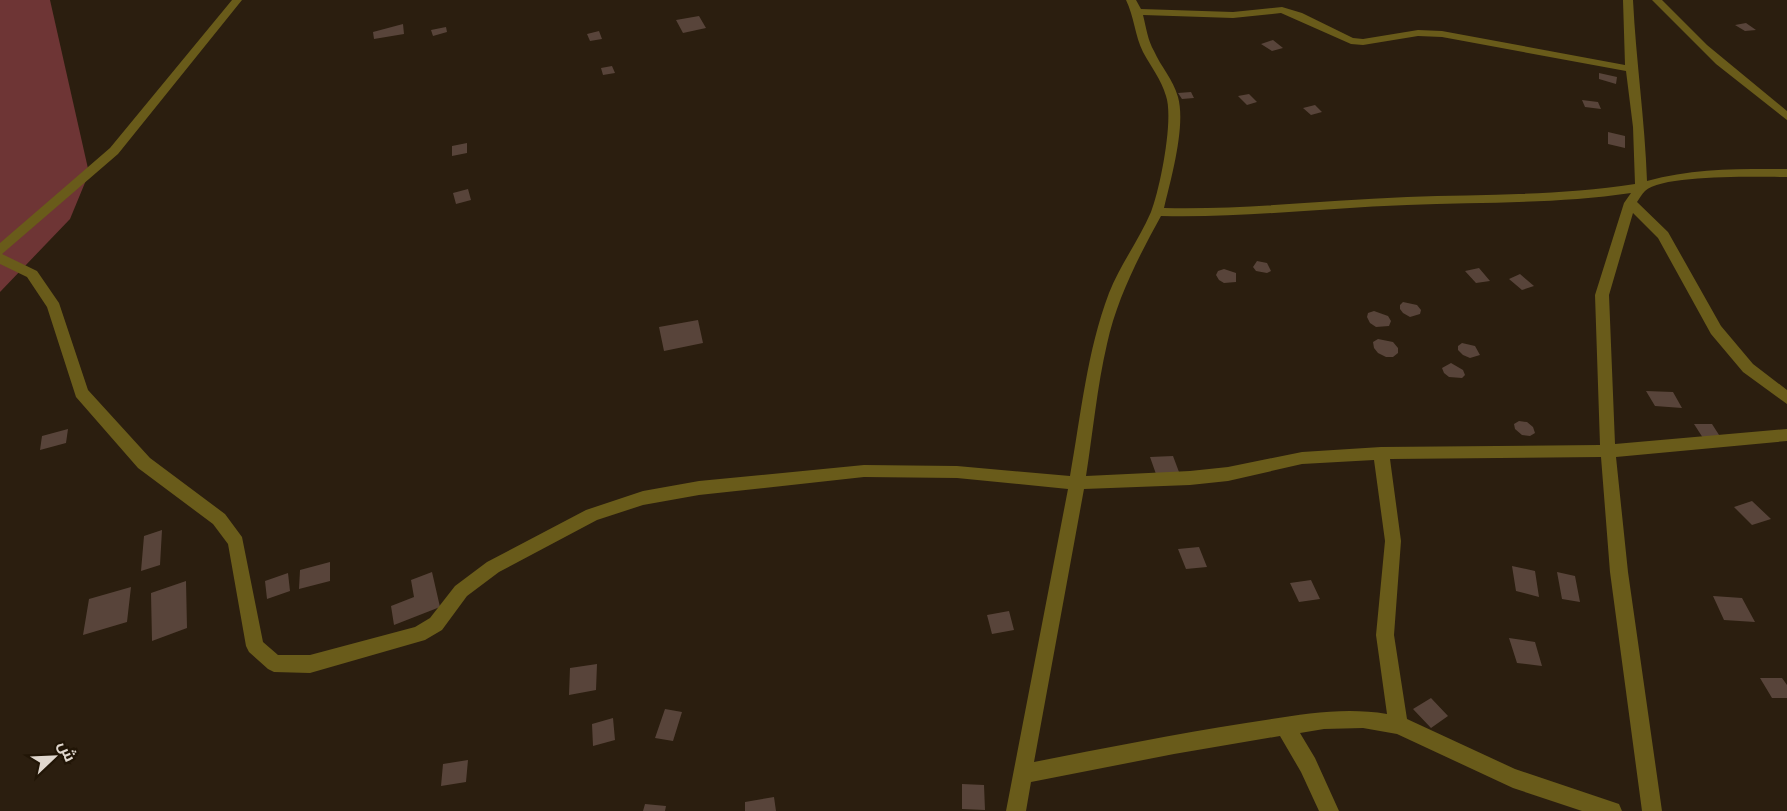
<svg xmlns="http://www.w3.org/2000/svg" width="1787" height="811" font-family="'Work Sans',Cairo,sans-serif">
  <rect width="100%" height="100%" fill="#2b1e0f"/>
  <path fill="#6e3535" d="M0 0H50L89 173 70 219 0 292Z"/>
  <path fill="#58443a" d="M699 16 706 28 683 33 676 20Z
    M1746 23 1756 30 1745 31 1735 25Z
    M403 24 404 34 374 39 373 32Z
    M446 27 447 32 433 36 431 30Z
    M599 31 602 39 590 41 587 34Z
    M1273 40 1283 48 1272 51 1261 44Z
    M612 66 615 73 603 75 601 68Z
    M1599 73 1617 77 1616 84 1599 79Z
    M1191 92 1194 98 1182 99 1178 93Z
    M1249 94 1257 102 1247 105 1238 96Z
    M1582 100 1598 102 1601 109 1585 107Z
    M1315 105 1322 112 1311 115 1303 108Z
    M1608 132 1625 136V148L1608 144Z
    M467 143V153L452 156V146Z
    M468 189 471 200 456 204 453 193Z
    M1257 261 1267 263 1271 271 1267 273 1256 271 1253 267Z
    M1479 268 1490 281 1476 283 1465 271Z
    M1224 269 1236 273V282L1224 283 1219 280 1216 275 1218 271Z
    M1520 274 1534 286 1522 290 1509 279Z
    M1403 302 1417 305 1421 310 1420 314 1410 317 1403 313 1400 309V305Z
    M1374 311 1388 316 1391 321 1389 326 1376 327 1370 323 1367 317 1368 313Z
    M698 320 703 343 664 351 659 327Z
    M1378 339 1393 342 1398 348V353L1393 357H1386L1378 353 1374 348 1373 342Z
    M1462 343 1475 346 1480 355 1470 358 1463 355 1458 350V346Z
    M1451 363 1463 370 1465 375 1462 378 1449 377 1444 373 1442 368Z
    M1646 391 1673 392 1682 408 1655 406Z
    M1519 421 1527 422 1533 427 1535 433 1530 436 1522 435 1515 429 1514 424Z
    M1694 424H1712L1721 438H1703Z
    M68 429 66 443 40 450 42 436Z
    M1173 456 1179 472 1156 474 1150 457Z
    M1752 501 1771 519 1752 525 1734 507Z
    M162 530 160 565 141 571 144 536Z
    M1199 547 1207 567 1186 569 1178 549Z
    M330 562V581L299 589 300 570Z
    M1512 566 1535 571 1539 597 1516 591Z
    M432 572 440 607 394 625 391 606 414 597 411 580Z
    M1557 572 1575 576 1580 602 1562 599Z
    M288 573 290 591 267 599 265 581Z
    M1311 580 1320 599 1299 602 1290 583Z
    M186 581 187 628 152 641 151 593Z
    M131 587 127 622 83 635 89 599Z
    M1713 596 1742 598 1755 622 1724 620Z
    M1009 611 1014 630 992 634 987 615Z
    M1509 638 1535 642 1542 666 1517 663Z
    M597 664 596 690 569 695 570 668Z
    M1760 678H1782L1787 685V698H1772Z
    M1431 698 1448 716 1431 728 1413 709Z
    M665 709 682 712 673 741 655 738Z
    M613 718 615 740 593 746 592 724Z
    M468 760 466 782 441 786 443 764Z
    M962 784 984 785 985 810 962 809Z
    M774 797 776 811H745V802Z
    M645 804 666 806 665 811H643Z"/>
  <g fill="none" stroke-linecap="round" stroke-linejoin="round">
    <path fill="#695b1a" fill-rule="evenodd" d="M232 0H242L118 154 2 254 37 271 59 303 88 390 150 458 225 514 242 537 263 642 278 655H310L415 627 430 618 455 586 487 562 586 510 643 491 699 481 864 465 957 466 1070 476C1081 415 1087 351 1109 293 1120 265 1139 240 1151 212 1160 189 1174 119 1166 96 1161 79 1151 67 1143 52 1135 36 1134 16 1126 0H1136L1141 9 1233 12 1282 7 1302 13 1353 38 1363 39 1418 30 1442 31 1625 65 1623 0H1633C1636 61 1645 121 1647 181 1693 168 1739 169 1787 169V177C1760 177 1663 174 1645 191 1642 194 1639 199 1637 202L1668 232 1721 326 1753 364 1787 390V404L1743 372 1711 334 1658 238 1633 213 1609 295 1615 444 1787 429V441L1616 457 1628 572 1662 811H1642L1610 572 1601 457 1390 459 1401 541 1394 635 1407 719 1515 769 1619 804 1622 811H1582L1513 788 1397 734 1363 728 1324 729 1300 733 1315 758 1339 811H1319L1301 772 1280 736 1174 754 1031 782 1026 811H1006L1068 489 957 478 864 477 699 495 643 505 597 520 499 572 467 596 442 630 425 640 310 673 274 672 268 669 249 652 246 646 228 544 213 524 138 468 76 397 47 307 27 277 0 264V243L110 148ZM1281 13 1351 44 1363 45 1418 36 1442 37 1626 71 1633 127 1635 184C1559 196 1483 194 1407 197 1326 200 1245 210 1164 208 1171 179 1186 126 1178 97 1173 79 1161 67 1154 51 1148 41 1146 27 1143 15L1233 18ZM1631 193 1624 203 1595 295 1600 445 1381 447 1302 452 1228 467 1190 471 1086 476C1093 432 1097 387 1107 344 1117 298 1139 256 1161 216 1243 218 1325 208 1407 205 1482 202 1557 204 1631 193ZM1374 460 1385 541 1376 635 1387 714C1339 706 1294 716 1246 723 1175 734 1105 748 1034 762L1084 489 1190 485 1228 481 1302 464Z
      M1652 0H1662L1707 45 1787 111V120L1716 64Z"/>
  </g>
  <g transform="translate(54 757) rotate(67)" stroke="#211506" stroke-width="4.5" paint-order="stroke">
  <path d="M0-4.5L10 22L0 15L-10 22Z" fill="#e0d7ce"/>
  <text y="-9" font-size="16" font-weight="bold" text-anchor="middle" fill="#e0d7ce">ش</text>
  </g>
</svg>
